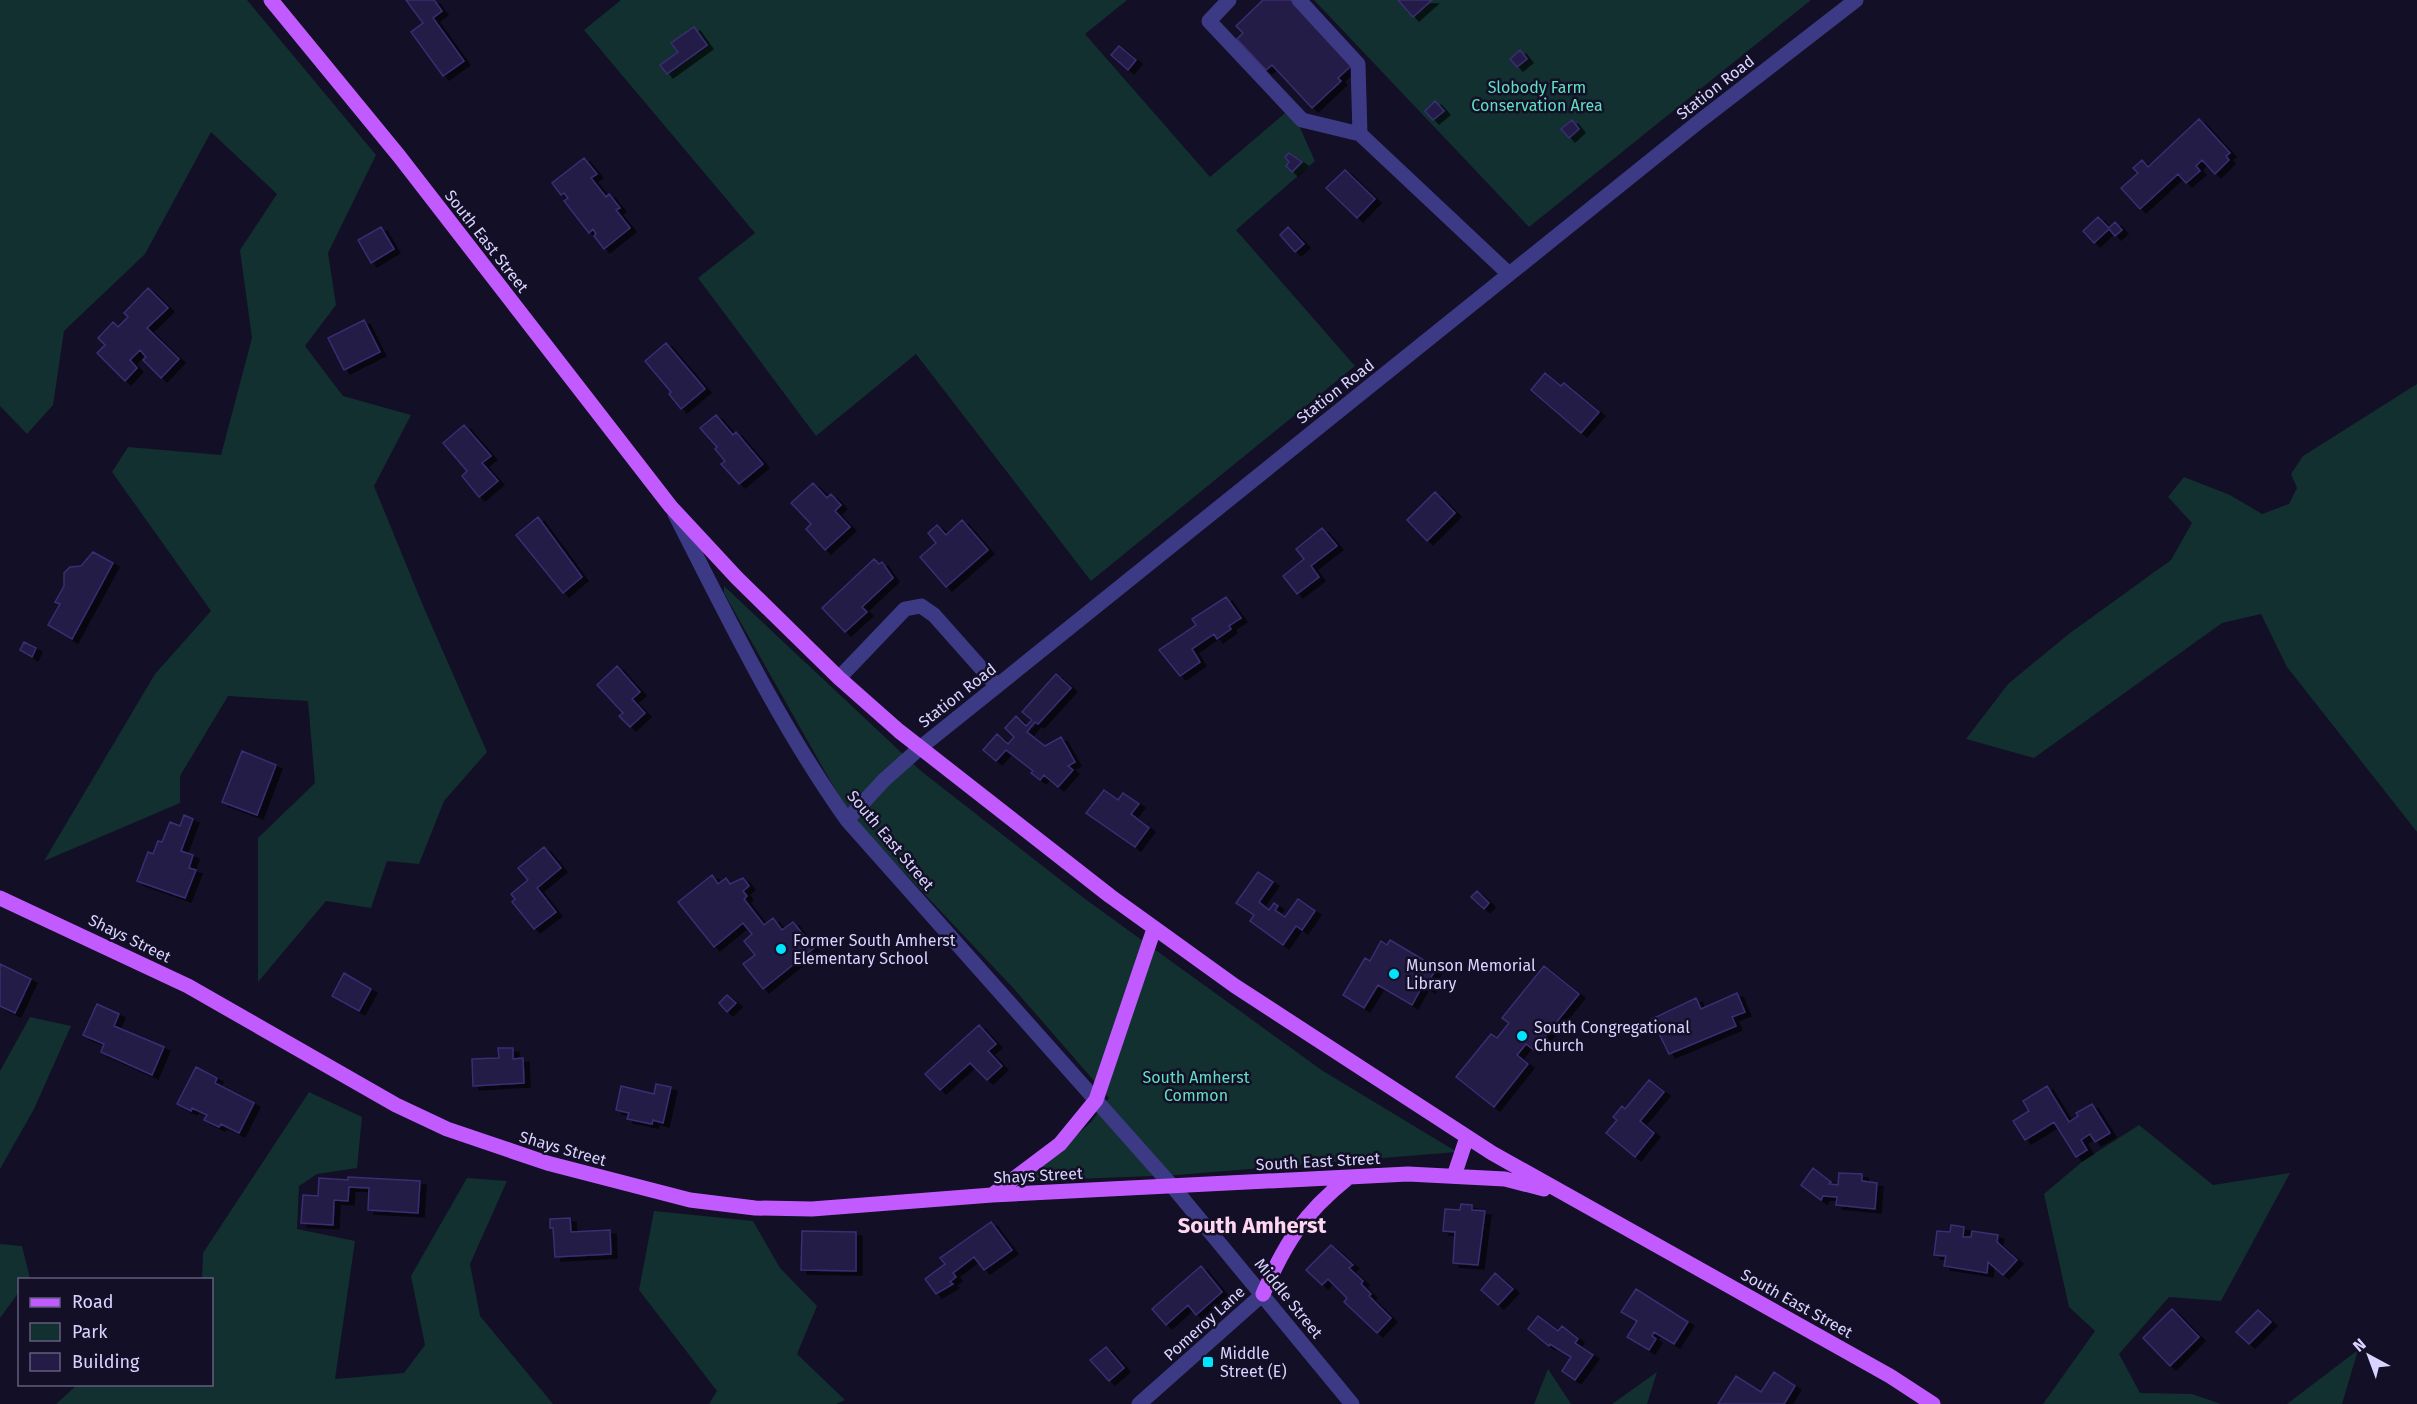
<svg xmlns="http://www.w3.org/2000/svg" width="2417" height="1404" font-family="'Fira Sans',sans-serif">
  <defs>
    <filter id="shadow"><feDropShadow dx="6" dy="4" stdDeviation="0" flood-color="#0009"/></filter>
  </defs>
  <rect width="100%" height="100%" fill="#130f26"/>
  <path fill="#12302f" d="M0 0H247L376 155 328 253 336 305 305 346 343 396 411 415 374 486 424 608 487 752 444 801 419 864 387 861 371 908 326 901 258 982V838L315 783 308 701 228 696 180 776V803L44 861 155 674 211 611 112 472 128 447 221 455 252 338 240 250 277 194 211 132 145 254 64 331 53 405 27 434 0 406Z
    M621 0H1127L1085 34 1210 177 1291 108 1315 161 1236 230 1355 366 1091 581 916 354 816 436 698 278 755 233 584 30Z
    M1314 0H1811L1529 227Z
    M2417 384V832L2287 667 2261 614 2222 623 2034 758 1966 739 2008 684 2070 633 2171 560 2192 523 2168 497 2184 477 2230 495 2262 514 2289 504 2297 488 2291 474 2303 456Z
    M724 586 921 771 1085 899 1323 1071 1457 1152 1177 1175 1026 1181 1091 1122 1109 1098 1015 990 849 814 724 593Z
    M30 1017 71 1026 34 1109 0 1169V1071Z
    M309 1092 362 1117 357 1168 317 1174 299 1186 297 1229 355 1241 335 1379 404 1373 425 1345 411 1276 467 1178 507 1181 470 1264 480 1316 553 1404H56L77 1385 212 1384V1280L202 1279 203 1253Z
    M2139 1125 2213 1185 2290 1173 2221 1301 2169 1297 2119 1354 2140 1393 2192 1394 2221 1404H2043L2095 1331 2069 1307 2044 1194 2083 1161Z
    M654 1211 753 1221 780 1268 817 1306 797 1354 845 1400 836 1404H709L717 1391 639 1290Z
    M0 1244 22 1246 30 1278 20 1280 19 1292 0 1318Z
    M2358 1350 2342 1404H2287Z
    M1548 1369 1571 1404H1534Z
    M1657 1372 1647 1404H1612Z"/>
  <path fill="#241b47" stroke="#3b2d73" stroke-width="1.5" filter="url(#shadow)" d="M406 0H434L442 11 433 18 464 61 443 76 411 32 423 23Z
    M1263 0H1291L1352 65 1338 78 1341 81 1312 108 1272 65 1266 70 1237 39 1243 33 1236 26Z
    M1398 0H1432L1413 17Z
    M694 27 707 45 667 74 660 65 678 52 671 43Z
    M1119 46 1136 60 1128 70 1111 55Z
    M1520 50 1527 59 1517 67 1510 59Z
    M1435 101 1444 111 1433 120 1425 111Z
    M2199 119 2230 153 2226 156 2229 160 2215 174 2202 160 2196 166 2200 171 2186 183 2178 174 2140 209 2121 188 2138 173 2133 168 2142 160 2148 167Z
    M1572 120 1579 129 1569 138 1561 129Z
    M1289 153 1302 162 1292 172 1286 166 1289 162 1285 157Z
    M584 158 597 174 591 178 606 197 609 194 620 208 616 210 630 228 604 249 594 236 596 234 593 229 589 233 564 201 568 198 564 193 561 195 552 183Z
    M1345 170 1375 199 1357 218 1326 188Z
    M2098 217 2109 228 2115 222 2122 230 2115 236 2109 229 2094 243 2083 231Z
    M381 227 394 249 371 263 358 240Z
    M1288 227 1304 244 1295 252 1280 235Z
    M148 288 168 308 147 328 179 359 161 378 143 360 146 357 140 350 130 360 137 368 125 381 97 353 105 345 98 338 113 322 118 327 128 317 124 313Z
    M364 320 380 352 344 370 328 338Z
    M666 343 705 389 681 409 669 394 671 392 645 361Z
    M1545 373 1561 386 1564 383 1599 412 1581 433 1531 390Z
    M716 415 733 435 736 432 763 464 739 484 721 464 725 461 715 449 717 447 700 428Z
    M464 425 491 456 482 463 498 481 479 497 462 476 467 471 443 443Z
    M813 483 827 498 831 494 841 505 835 511 850 527 825 550 806 529 811 524 791 503Z
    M1435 492 1455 513 1427 541 1407 520Z
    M538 517 582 577 563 593 516 535Z
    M962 520 988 550 946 587 920 557 936 543 928 533 937 525 946 535Z
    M1322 528 1337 546 1311 566 1319 577 1297 594 1283 576 1304 559 1296 549Z
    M93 552 113 563 72 639 48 625 60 604 55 602 64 586V573L70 567 81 566Z
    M874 559 879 564 882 562 893 578 862 607 867 612 845 632 822 608Z
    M1226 597 1241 618 1229 626 1231 629 1217 639 1214 634 1192 649 1200 662 1180 676 1159 650 1196 625 1192 619Z
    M24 642 36 648 32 657 20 650Z
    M617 666 640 692 632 699 645 713 630 727 619 716 623 713 597 685Z
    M1056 674 1071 688 1038 724 1035 722 1027 732 1045 746 1061 737 1075 762 1068 766 1073 770 1058 787 1044 775 1040 780 1031 773 1033 771 1006 750 996 761 983 750 997 734 1008 744 1014 737 1005 728 1016 716 1026 726 1032 720 1022 712Z
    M242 751 276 765 257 815 222 802Z
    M1104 790 1118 800 1123 793 1139 804 1131 814 1149 828 1135 847 1086 813Z
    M184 815 193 819 181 851 193 855 189 868 196 870 185 898 137 881 148 852 153 854 158 841 162 842 170 822 180 826Z
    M544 847 561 868 537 888 556 912 534 929 512 902 515 899 511 894 528 880 518 868Z
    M1258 872 1273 882 1259 902 1269 910 1274 903 1278 906 1275 910 1285 917 1298 899 1315 911 1302 930 1296 926 1283 945 1250 921 1254 915 1236 903Z
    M712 875 718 884 726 878 730 884 743 878 749 886 743 891 747 896 744 899 764 925 773 918 782 930 793 922 814 948 763 989 743 964 755 955 744 941 752 934 743 923 714 947 678 902Z
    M1477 891 1489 903 1484 909 1471 897Z
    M1390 940 1437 968 1429 980 1433 982 1429 989 1423 985 1412 1005 1378 985 1364 1008 1343 995 1365 958 1370 961 1381 941 1387 945Z
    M0 964 31 979 15 1013 0 1006Z
    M1544 966 1579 994 1534 1050 1526 1044 1517 1055 1528 1064 1494 1107 1456 1077 1491 1034 1497 1038 1509 1023 1502 1018Z
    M344 973 371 989 359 1011 332 996Z
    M1737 993 1745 1012 1732 1017 1736 1026 1669 1054 1652 1019 1696 998 1701 1009Z
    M727 995 736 1003 727 1012 719 1003Z
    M97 1004 119 1014 114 1026 164 1047 152 1075 101 1052 104 1044 83 1035Z
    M979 1025 996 1044 988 1051 1002 1066 987 1080 970 1063 940 1090 925 1074Z
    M498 1048H513V1059L523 1058 524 1083 473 1086 472 1059 499 1058Z
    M196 1067 217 1078 215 1083 254 1103 239 1133 221 1124 219 1127 204 1120 207 1115 192 1108 191 1111 177 1104Z
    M1649 1080 1664 1092 1640 1121 1654 1133 1635 1157 1606 1133 1617 1120 1613 1117 1622 1106 1625 1109Z
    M656 1084 671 1087 663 1123 653 1120 652 1124 627 1119 629 1113 616 1110 621 1086 654 1094Z
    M2047 1086 2069 1122 2078 1116 2076 1113 2092 1104 2110 1133 2095 1142 2090 1134 2081 1140 2087 1150 2076 1157 2054 1122 2025 1140 2013 1121 2029 1111 2023 1101Z
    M1813 1168 1831 1182 1829 1184 1838 1185 1839 1173 1862 1174V1181L1877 1183 1875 1209 1836 1205 1837 1197 1823 1196 1821 1200 1801 1185Z
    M348 1177 420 1181 418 1213 368 1210 369 1188 349 1187 348 1201 334 1200 333 1225 301 1223 303 1195 318 1196 319 1178 348 1180Z
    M1461 1204 1472 1205V1210L1485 1211 1478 1265 1453 1263 1455 1232 1443 1231 1445 1209 1460 1210Z
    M570 1218 571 1232 610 1230 611 1254 555 1257 553 1228H550V1219Z
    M991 1222 1012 1250 984 1270 974 1257 953 1273 956 1277 950 1282 953 1284 936 1294 925 1279 945 1264 940 1258Z
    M1951 1225 1964 1227 1963 1237H1971L1972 1231 1998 1235 1997 1242 2017 1260 2003 1275 1988 1262 1987 1273 1944 1266 1946 1256 1934 1255 1937 1231 1950 1232Z
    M802 1231 856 1232V1271L801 1270Z
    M1331 1245 1353 1265 1349 1268 1363 1281 1361 1284 1371 1294 1369 1296 1391 1318 1377 1333 1344 1302 1347 1298 1328 1279 1322 1285 1306 1270Z
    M1201 1266 1222 1292 1196 1315 1188 1305 1166 1325 1152 1309Z
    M1495 1273 1513 1289 1498 1305 1481 1290Z
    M1636 1289 1688 1322 1674 1344 1654 1332 1652 1336 1656 1339 1649 1350 1627 1337 1637 1321 1621 1312Z
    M2172 1309 2199 1337 2170 1366 2143 1338Z
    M2258 1310 2271 1322 2249 1344 2236 1332Z
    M1538 1316 1558 1331 1562 1326 1578 1339 1575 1343 1593 1355 1575 1380 1562 1371 1571 1357 1550 1344 1549 1346 1528 1329Z
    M1106 1347 1124 1368 1109 1381 1090 1360Z
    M1774 1372 1795 1386 1784 1404H1718L1736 1376 1761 1392Z"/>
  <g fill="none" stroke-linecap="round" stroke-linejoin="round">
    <path stroke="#3d3a85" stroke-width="15" d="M1229 0 1209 21 1302 120 1360 134 1509 274
      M1299 0 1358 64 1360 134
      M675 514C728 618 779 724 847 820L1173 1187 1352 1404
      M839 678 905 609 921 606 934 615 997 686
      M847 820 884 780 921 747 1696 124 1856 0
      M1139 1404 1263 1294"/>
    <path stroke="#c25bff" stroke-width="15" d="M271 0 399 156 671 507 737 578 839 678 899 731 1110 896 1235 986 1492 1153 1890 1376 1933 1404
      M0 898 188 986 396 1105 447 1129 547 1163 690 1200 755 1208 812 1209 992 1195 1408 1174 1505 1179 1544 1189
      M1454 1176 1467 1137
      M992 1195 1060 1144 1096 1100 1154 929
      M1263 1294C1285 1243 1304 1213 1348 1178"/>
  </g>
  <g fill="#00e5ff" stroke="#130f26" stroke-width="2">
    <circle cx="781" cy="949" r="6"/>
    <circle cx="1394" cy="974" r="6"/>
    <circle cx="1522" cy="1036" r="6"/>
    <rect x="1202" y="1356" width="12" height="12" rx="3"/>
  </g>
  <g text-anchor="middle" stroke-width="5" stroke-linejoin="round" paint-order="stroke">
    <g font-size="16" fill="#5fe0c0" stroke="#130f26">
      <text x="1537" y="93">Slobody Farm<tspan x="1537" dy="18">Conservation Area</tspan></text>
      <text x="1196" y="1083">South Amherst<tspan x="1196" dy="18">Common</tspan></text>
    </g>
    <g font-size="16" fill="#d9d4ff" stroke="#130f26">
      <text transform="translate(1715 87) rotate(-38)" y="6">Station Road</text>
      <text transform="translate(487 241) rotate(52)" y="6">South East Street</text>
      <text transform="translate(1335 391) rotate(-38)" y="6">Station Road</text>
      <text transform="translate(957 695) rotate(-38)" y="6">Station Road</text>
      <text transform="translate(891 840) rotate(50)" y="6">South East Street</text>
      <text transform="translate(130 938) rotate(26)" y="6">Shays Street</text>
      <text transform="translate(563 1148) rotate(16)" y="6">Shays Street</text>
      <text transform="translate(1318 1161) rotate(-3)" y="6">South East Street</text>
      <text transform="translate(1038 1175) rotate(-3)" y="6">Shays Street</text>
      <text transform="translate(1289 1298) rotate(51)" y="6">Middle Street</text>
      <text transform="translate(1797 1303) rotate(29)" y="6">South East Street</text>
      <text transform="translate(1204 1323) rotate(-42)" y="6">Pomeroy Lane</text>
    </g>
    <g font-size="16" fill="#d9d4ff" stroke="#130f26" text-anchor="start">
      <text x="793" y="946">Former South Amherst<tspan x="793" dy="18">Elementary School</tspan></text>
      <text x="1406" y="971">Munson Memorial<tspan x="1406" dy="18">Library</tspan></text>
      <text x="1534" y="1033">South Congregational<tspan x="1534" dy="18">Church</tspan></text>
      <text x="1220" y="1359">Middle<tspan x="1220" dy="18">Street (E)</tspan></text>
    </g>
    <g font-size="22" font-weight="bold" fill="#ffd6f0" stroke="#130f26">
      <text x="1252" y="1233">South Amherst</text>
    </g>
  </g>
  <rect x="18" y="1278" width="195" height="108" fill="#130f26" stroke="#625e7d" stroke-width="1.5"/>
  <rect x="30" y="1298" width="30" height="9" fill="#c25bff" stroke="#625e7d" stroke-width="1.5"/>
  <text x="72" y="1308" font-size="18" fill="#d9d4ff">Road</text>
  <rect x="30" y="1323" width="30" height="18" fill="#12302f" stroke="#625e7d" stroke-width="1.5"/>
  <text x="72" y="1338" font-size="18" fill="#d9d4ff">Park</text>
  <rect x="30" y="1353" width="30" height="18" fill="#241b47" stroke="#625e7d" stroke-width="1.5"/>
  <text x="72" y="1368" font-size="18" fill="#d9d4ff">Building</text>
  <g transform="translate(2369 1356) rotate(319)" stroke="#130f26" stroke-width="4.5" paint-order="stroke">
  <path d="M0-4.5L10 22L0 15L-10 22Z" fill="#d9d4ff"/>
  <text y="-9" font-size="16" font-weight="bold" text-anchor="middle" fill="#d9d4ff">N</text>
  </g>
</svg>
